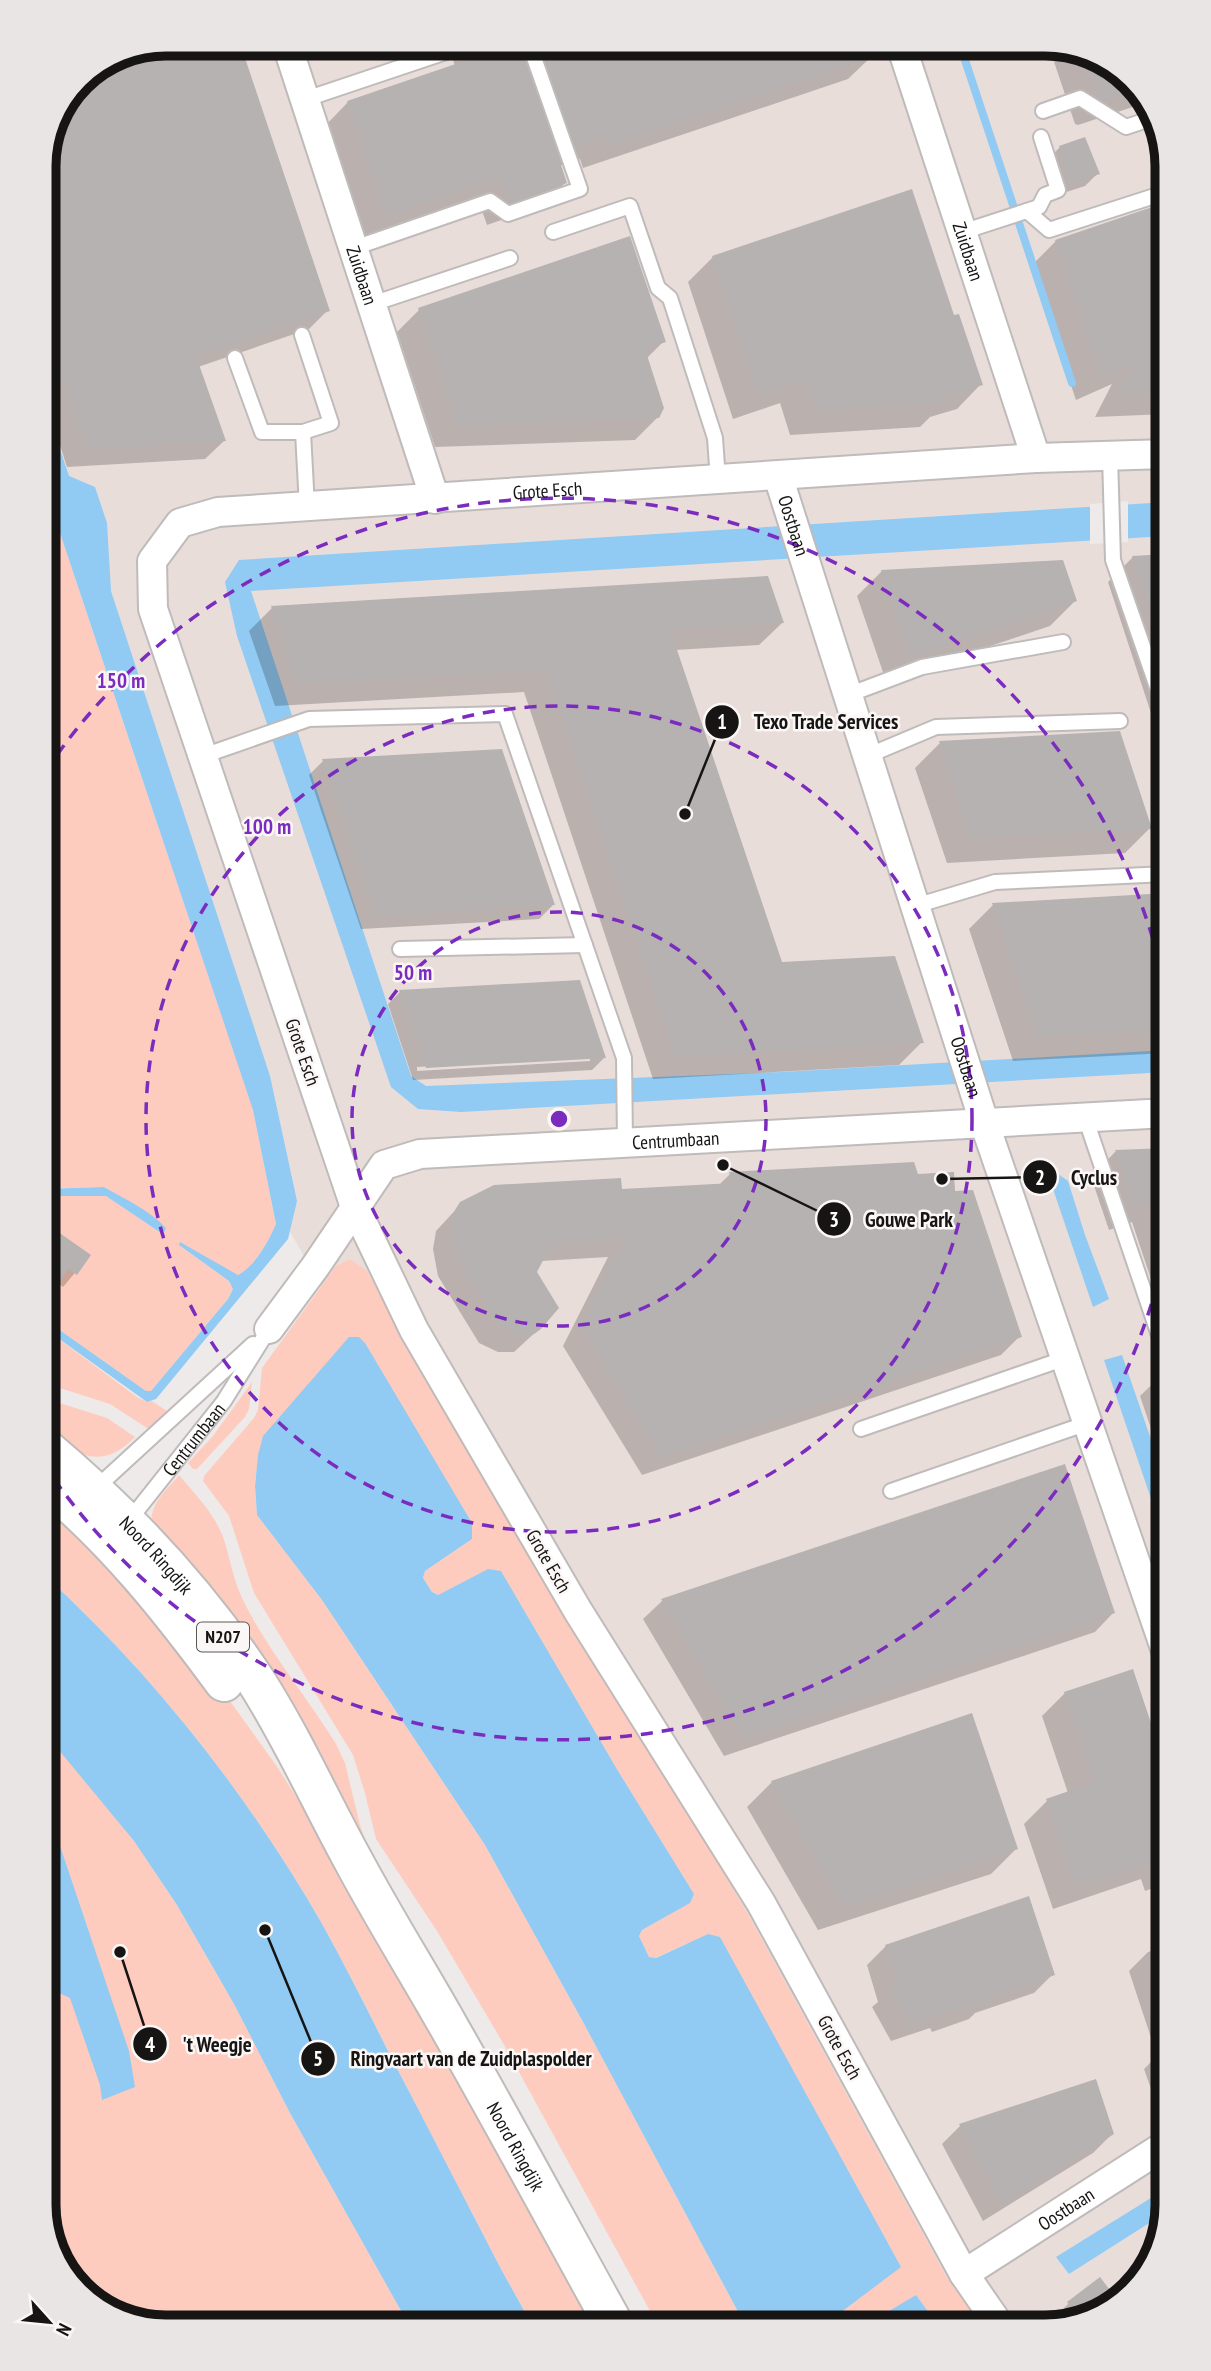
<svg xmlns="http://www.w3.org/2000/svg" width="1211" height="2371" font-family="'PT Sans Narrow',sans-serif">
  <rect width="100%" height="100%" fill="#eeeae9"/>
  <path fill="#e9ddda" d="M1053 44 1119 69 1158 120 1167 166V2205L1146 2273 1091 2318 893 2320 360 1354 289 1230 44 447V158L80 79 120 53Z"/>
  <path fill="#feccbe" d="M44 485 253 1110 276 1224C268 1242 256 1265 238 1275L179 1245 229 1281 233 1289 228 1299 151 1391H146L44 1319V1196H106L161 1233 166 1229 137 1206 104 1187 44 1189Z
    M350 1259 366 1270 750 1918 947 2278 977 2319 934 2320 916 2295 874 2320 838 2321 836 2316 901 2266 708 1934 655 1958 649 1957 639 1936 642 1930 690 1903 694 1894 618 1771 501 1571 488 1569 438 1595 432 1592 423 1578 425 1571 472 1539V1523L359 1337 258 1455 255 1486 257 1515 322 1600 485 1845 583 2022 743 2321 656 2322 503 2043 437 1931 376 1839 365 1793 353 1755 254 1593 229 1516 203 1481 204 1476 254 1418 258 1410 262 1368 336 1266Z
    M44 1328 137 1397 147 1402 152 1401 167 1411 150 1430 110 1404 44 1383Z
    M252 1382 249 1409 245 1417 197 1469H193L188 1463 213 1436Z
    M44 1398 107 1418 135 1437C102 1471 78 1456 44 1432Z
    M179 1475C195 1494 214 1513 223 1537 230 1557 233 1579 242 1598 267 1650 306 1695 336 1744L345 1763 360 1825 374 1868 151 1524C151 1502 166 1491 179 1475Z
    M44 1489 222 1690 278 1768 328 1848 540 2224 592 2323H531L502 2271C465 2200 429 2130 392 2059 369 2013 346 1967 321 1922 247 1794 153 1674 44 1575Z
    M44 1724 134 1841 177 1905 234 2004 290 2113 409 2325 158 2327 98 2306 53 2251 44 2205Z"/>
  <path fill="#f7a48e" d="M44 1909 57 1953 44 1963Z"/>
  <path fill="#91caf3" d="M44 402 69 476 95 487 107 523 111 591 270 1076 297 1201 288 1239 156 1399 147 1402 44 1328V1319L146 1391H151L228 1299 233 1289 229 1281 179 1245 180 1242 238 1275C256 1265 268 1242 276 1224L253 1110 44 485Z
    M1167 502V536L251 591 411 1076 426 1086 782 1072 1167 1050V1072L461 1112 418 1109 391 1087 237 636 225 582 239 560Z
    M1058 1174 1068 1181 1085 1235 1109 1299 1093 1307 1052 1186Z
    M104 1187C125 1199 149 1210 166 1228L165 1231 161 1233 106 1196H44V1189Z
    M349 1337H359L365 1343 472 1523V1539L425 1571 423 1578 432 1592 438 1595 488 1569 501 1571 618 1771 694 1894 690 1903 642 1930 639 1936 649 1957 656 1958 708 1934 720 1937 901 2267 836 2316 838 2321H743L583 2022 485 1845 322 1600 257 1515 255 1486 258 1455 263 1436Z
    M1122 1355 1167 1486V1546L1104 1360Z
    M44 1575C153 1674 247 1794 321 1922 346 1967 369 2013 392 2059 429 2129 465 2200 502 2271L531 2323 409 2325 290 2113 234 2004 177 1905 134 1841 44 1732Z
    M44 1834 59 1843 129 2051 135 2087 102 2100 100 2085 70 1998 57 1992 44 1996V1963L57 1953 44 1909Z
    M1167 2188 1165 2213 1069 2274 1056 2257Z
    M916 2295 934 2320H874Z"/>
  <path fill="#eeeae9" d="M1128 501V542L1090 544V504Z"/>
  <path fill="#0003" fill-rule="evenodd" d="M1048 44H1053L1119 69 1145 103 1078 125 1075 124Z
    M868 46 872 56 848 79 583 168 580 159 559 166 565 183 542 206 487 225 478 199 363 238 325 126 348 102 455 66 451 54 455 50Z
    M309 51H334L311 59Z
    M241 52 328 310 309 329 198 367 224 441 205 459 67 467 44 397V158L80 79 120 53Z
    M1060 147 1098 173 1085 186 1057 195 1047 160Z
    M1167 204V414L1095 417 1112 384 1076 400 1031 266 1056 241Z
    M713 257 953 318 981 384 957 409 930 417 920 427 790 435 780 403 733 419 688 282Z
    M419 310 664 341 646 359 658 417 635 440 435 447 397 332Z
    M1167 556V762L1108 582 1133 557Z
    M882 571 1075 601 1050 626 886 681 857 596Z
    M272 608 782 623 759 645 675 650 780 964 922 1042 899 1065 653 1079 524 692 275 706 249 631Z
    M940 743 1150 828 1125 853 947 863 915 768Z
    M323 761 553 905 539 919 361 929 309 775Z
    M1167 895V1053L1013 1061 969 929 993 905Z
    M400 992 604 1058 592 1070 413 1080 388 1004ZM590 1057V1061L417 1071V1067Z
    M1167 1149V1327L1132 1222 1109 1230 1091 1177 1115 1152Z
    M730 1174 917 1176 953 1193 1020 1336 1001 1355 642 1475 563 1346 608 1257 541 1261 535 1272 540 1328 514 1352H498L479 1343 438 1276 433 1249 436 1231 461 1204 718 1186Z
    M44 1224 89 1256 63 1287 57 1282 44 1298Z
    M1167 1370V1466L1164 1467 1140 1396Z
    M662 1601 1113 1613 1095 1632 724 1756 643 1619Z
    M1132 1671 1167 1777V1883L1145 1891 1141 1879 1053 1909 1024 1824 1047 1801 1068 1793 1042 1716 1065 1693Z
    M772 1782 1016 1849 991 1874 818 1930 747 1807Z
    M886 1946 1053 1974 1034 1993 975 2013 969 2019 932 2032 930 2028 891 2041 872 2007 878 2002 867 1965Z
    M1167 1946V2107L1159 2112 1144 2069 1157 2056 1129 1971 1148 1952Z
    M960 2126 1112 2134 1093 2153 983 2221 942 2144Z
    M1099 2280 1115 2299 1091 2318H1054L1069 2303Z"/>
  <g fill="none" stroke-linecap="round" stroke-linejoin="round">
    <path stroke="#91caf3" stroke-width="8" d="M960 45 1072 383"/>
  </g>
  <path fill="#b5b2b1" d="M885 46 886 52 607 146 603 136 575 146 541 49Z
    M480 49H522L567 183 510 203 501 177 386 216 347 101 482 55Z
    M243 52 330 311 196 356 226 441 86 449 44 323V158L80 79 120 53Z
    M1085 56 1119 69 1136 90 1103 101 1099 99Z
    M1085 137 1100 174 1069 184 1059 146Z
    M912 189 954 315 959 314 983 385 946 396V403L815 410 805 379 758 395 712 256Z
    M1167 202V391L1118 393 1134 362 1101 377 1055 240Z
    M630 236 666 342 645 349 664 408 659 418 457 426 418 308Z
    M1167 554V649H1163L1132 556Z
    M1063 560 1077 601 910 657 881 570Z
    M768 576 784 623 670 629 782 962 895 956 924 1043 676 1057 546 670 297 684 271 606Z
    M1120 731 1152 829 971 838 939 741Z
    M502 749 555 905 375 916 322 759Z
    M1167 893V1030L1038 1037 992 903Z
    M580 980 606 1058 426 1068 399 990Z
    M1167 1148V1195L1133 1206 1115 1150Z
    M914 1162 918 1174 954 1172 955 1191 973 1190 1022 1337 661 1458 581 1326 625 1239 552 1243 537 1272 559 1308 541 1329 534 1334 526 1335 517 1334 497 1324 457 1257 451 1229 455 1210 460 1202 494 1185 621 1178 622 1189 733 1183 729 1172Z
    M44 1222 91 1255 77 1275 68 1269 44 1304Z
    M1065 1464 1115 1613 743 1738 661 1599Z
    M1133 1669 1167 1771V1856L1076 1887 1046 1799 1095 1782 1064 1692Z
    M972 1713 1018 1849 843 1907 771 1781Z
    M1029 1896 1055 1975 989 1997 990 2001 951 2014 949 2010 910 2024 890 1987 897 1984 885 1945Z
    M1096 2079 1114 2134 1002 2204 959 2124Z
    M1100 2277 1116 2298 1091 2318H1080L1067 2302Z"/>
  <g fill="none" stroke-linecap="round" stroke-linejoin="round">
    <defs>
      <g id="lane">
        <path d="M306 99 452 50"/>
        <path d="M1043 111 1080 98 1126 127 1156 117"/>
        <path d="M1027 211 1049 230 1167 192"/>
        <path d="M553 232 630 206 658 288 670 298 715 438 718 480"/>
        <path d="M962 232 1039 207 1045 195 1058 190 1041 137"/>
        <path d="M354 248 490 201 508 214 580 189 531 49"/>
        <path d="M372 304 510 258"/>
        <path d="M302 335 331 423 303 432 307 507"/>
        <path d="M235 358 262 432H303"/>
        <path d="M1110 456 1113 560 1167 716"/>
        <path d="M848 695 922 667 1063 642"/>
        <path d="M203 756 309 719 505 714 624 1058 625 1142"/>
        <path d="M867 756 936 727 1120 721"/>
        <path d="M915 906 995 882 1167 874"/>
        <path d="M400 949 585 945"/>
        <path d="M1085 1117 1166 1356"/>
        <path d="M861 1429 1066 1358"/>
        <path d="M95 1489 253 1344"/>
        <path d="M891 1491 1088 1423"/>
        <path id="s1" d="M127 1523 224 1401 269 1329"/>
      </g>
      <g id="street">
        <path id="s2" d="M901 45 1036 458"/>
        <path id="s3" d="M289 51 435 499"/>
        <path id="s4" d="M778 476 984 1122 1167 1654"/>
        <path id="s5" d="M269 1329 315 1267 384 1165 420 1154 1167 1113"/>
        <path id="s6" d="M964 2274 1167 2144"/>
        <path id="s7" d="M995 2319 964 2274 761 1903 578 1611 414 1330 355 1207 153 609 152 561 180 523 218 512 1036 458 1167 454"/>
      </g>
      <g id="primary">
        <path id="s8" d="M44 1447C125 1515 198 1593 256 1681 293 1739 321 1802 354 1862 384 1918 418 1972 449 2027 505 2125 558 2224 613 2323"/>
        <path d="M44 1481C114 1538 171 1610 224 1682"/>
      </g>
    </defs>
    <use href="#lane" stroke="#bfbbba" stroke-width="18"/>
    <use href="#street" stroke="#bfbbba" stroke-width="32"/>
    <use href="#primary" stroke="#bfbbba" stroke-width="42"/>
    <use href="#lane" stroke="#fff" stroke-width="14"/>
    <use href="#street" stroke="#fff" stroke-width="28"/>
    <use href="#primary" stroke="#fff" stroke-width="38"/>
  </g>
  <g fill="none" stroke="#7b2cbf" stroke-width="3.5" stroke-dasharray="12 9">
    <circle cx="559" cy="1119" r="207"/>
    <circle cx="559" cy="1119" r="413"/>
    <path d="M1167 1243A620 620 0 0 1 45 1466M45 772A620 620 0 0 1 1167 995"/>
  </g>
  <g text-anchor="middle" stroke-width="5" stroke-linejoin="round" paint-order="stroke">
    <rect fill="#fbf7f6" stroke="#5b5958" stroke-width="2" x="197" y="1622.5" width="52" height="29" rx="5"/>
    <g font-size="18" font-weight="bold" fill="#161514">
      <text x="223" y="1643">N207</text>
    </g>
    <g font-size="19" fill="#161514" stroke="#fbf7f6">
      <text dy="7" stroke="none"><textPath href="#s2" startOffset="217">Zuidbaan</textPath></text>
      <text dy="7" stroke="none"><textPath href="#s3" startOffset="236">Zuidbaan</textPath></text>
      <text dy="7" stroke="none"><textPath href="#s7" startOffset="2380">Grote Esch</textPath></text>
      <text dy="7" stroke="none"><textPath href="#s4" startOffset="52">Oostbaan</textPath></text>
      <text transform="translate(303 1052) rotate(71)" y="7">Grote Esch</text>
      <text dy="7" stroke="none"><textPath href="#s4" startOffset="620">Oostbaan</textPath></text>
      <text dy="7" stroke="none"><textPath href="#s5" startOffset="494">Centrumbaan</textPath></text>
      <text dy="7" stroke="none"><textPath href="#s1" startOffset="107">Centrumbaan</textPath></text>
      <text dy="7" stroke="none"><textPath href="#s8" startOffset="156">Noord Ringdijk</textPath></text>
      <text transform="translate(549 1561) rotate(60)" y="7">Grote Esch</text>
      <text transform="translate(840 2047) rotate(61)" y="7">Grote Esch</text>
      <text dy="7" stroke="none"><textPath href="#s8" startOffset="850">Noord Ringdijk</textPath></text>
      <text dy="7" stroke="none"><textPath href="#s6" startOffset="121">Oostbaan</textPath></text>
    </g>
  </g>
  <path d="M0 0H1211V2371H0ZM166 56H1045A110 110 0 0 1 1155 166V2205A110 110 0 0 1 1045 2315H166A110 110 0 0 1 56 2205V166A110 110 0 0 1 166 56Z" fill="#e9e5e4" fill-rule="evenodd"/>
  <path fill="none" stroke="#161514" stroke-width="9" d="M166 56H1045A110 110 0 0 1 1155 166V2205A110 110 0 0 1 1045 2315H166A110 110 0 0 1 56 2205V166A110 110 0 0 1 166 56Z"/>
  <circle cx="559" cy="1119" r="10" fill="#7b2cbf" stroke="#fbf7f6" stroke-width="3.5"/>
  <g font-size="21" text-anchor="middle" font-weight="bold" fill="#7b2cbf" stroke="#fbf7f6" stroke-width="5" stroke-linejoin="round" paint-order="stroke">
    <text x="121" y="688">150 m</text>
    <text x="267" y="834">100 m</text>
    <text x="413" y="980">50 m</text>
  </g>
  <path fill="none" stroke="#161514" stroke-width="2.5" d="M685 814L722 722M942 1179L1040 1177M723 1165L834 1219M120 1952L150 2044M265 1930L318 2059"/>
  <g fill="#161514" stroke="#fbf7f6" stroke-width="2.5">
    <circle cx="685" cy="814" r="7"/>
    <circle cx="942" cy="1179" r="7"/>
    <circle cx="723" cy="1165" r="7"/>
    <circle cx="120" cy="1952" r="7"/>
    <circle cx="265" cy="1930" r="7"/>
    <circle cx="722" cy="722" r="18"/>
    <circle cx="1040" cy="1177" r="18"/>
    <circle cx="834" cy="1219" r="18"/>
    <circle cx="150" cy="2044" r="18"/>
    <circle cx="318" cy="2059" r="18"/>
  </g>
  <g font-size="21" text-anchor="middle" font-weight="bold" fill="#fff">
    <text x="722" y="729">1</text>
    <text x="1040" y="1185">2</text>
    <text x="834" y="1227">3</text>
    <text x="150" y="2052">4</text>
    <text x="318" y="2066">5</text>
  </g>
  <g font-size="21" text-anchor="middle" font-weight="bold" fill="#161514" stroke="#fbf7f6" stroke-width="5" stroke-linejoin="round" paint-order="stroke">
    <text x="826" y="729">Texo Trade Services</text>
    <text x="1094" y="1185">Cyclus</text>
    <text x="909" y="1227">Gouwe Park</text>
    <text x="217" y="2052">'t Weegje</text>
    <text x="471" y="2066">Ringvaart van de Zuidplaspolder</text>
  </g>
  <g transform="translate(49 2322) rotate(117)" stroke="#fbf7f6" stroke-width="5" paint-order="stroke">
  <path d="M0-5L12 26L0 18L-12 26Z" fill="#161514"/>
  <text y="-10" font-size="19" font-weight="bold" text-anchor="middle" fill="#161514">N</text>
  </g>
</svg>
